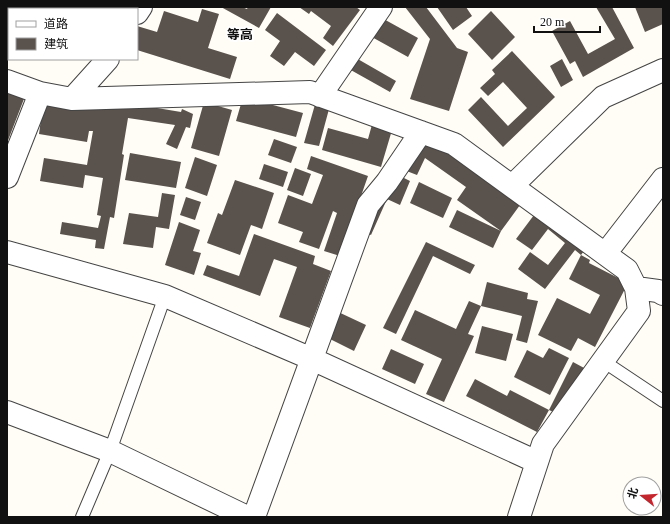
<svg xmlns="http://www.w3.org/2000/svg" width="670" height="524" font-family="'Times New Roman','Noto Sans SC',serif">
  <rect width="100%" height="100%" fill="#fffdf5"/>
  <path fill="#5a524d" d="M7 7H117L116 9H9V36L7 35Z
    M221 7H242L247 9 248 7H271L259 28Z
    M299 7H356L360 10 333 46 323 38 331 26 311 11 309 14Z
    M405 7H426L457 48 468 52 449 111 410 99 430 39Z
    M437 7H466L472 16 453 30Z
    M596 7H612L634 48 583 77 575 61 570 64 552 31 570 21 588 54 615 39Z
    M635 7H663V24L645 32Z
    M202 9 219 14 208 48 237 57 230 79 137 50V26L157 32 164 11 198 22Z
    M491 11 515 37 492 60 468 34Z
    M277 13 326 50 314 66 295 52 284 66 270 56 280 41 265 30Z
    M380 17 418 38 408 57 370 36Z
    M512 51 555 97 503 147 468 110 481 97 508 126 527 108 503 82 488 96 480 88 495 74 492 70Z
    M356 58 396 81 390 92 349 69Z
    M562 59 573 80 561 87 550 66Z
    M7 84 27 91 7 143Z
    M318 94 332 98 319 146 304 143Z
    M243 97 303 113 296 137 236 121Z
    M82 101H115L181 112 182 109 193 114 190 128 186 127 177 149 166 144 175 125 128 118 122 154 124 155 114 218 110 217 104 249 95 248 96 240 60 234 62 222 98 228 101 216 97 215 103 178 85 175 83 188 40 181 44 158 87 165 93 131H89L87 142 39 134 43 104 81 110Z
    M204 102 232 110 219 156 191 148Z
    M375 114 395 120 381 167 322 150 328 128 368 139Z
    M421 132 528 194 501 231 457 200 466 187 425 158 417 175 404 170Z
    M274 139 297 147 291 163 268 155Z
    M130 153 181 162 176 188 125 180Z
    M311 156 368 176 340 256 324 251 337 213 333 211 319 249 299 242 303 232 278 223 288 195 312 204 323 175 307 169Z
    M195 157 217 165 207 196 185 188Z
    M264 164 288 172 283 187 259 179Z
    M295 168 311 174 303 196 287 190Z
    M398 175 410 181 400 205 387 199Z
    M235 180 274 193 262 229 251 225 240 255 207 243 218 213 222 215Z
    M419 182 452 198 443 218 410 203Z
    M162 193 175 195 169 229 156 227 153 248 123 244 129 213 158 217Z
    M379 195 387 199 371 235 363 231Z
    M186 197 201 202 195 220 180 215Z
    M540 207 589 244 581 255 590 260 589 263 628 283 595 347 578 338 571 351 538 335 557 298 590 314 600 295 569 279 581 255 575 250 545 289 518 269 530 252 548 265 565 243 548 229 532 250 516 239Z
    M457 210 501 231 493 248 449 227Z
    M179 222 200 230 193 251 201 253 194 275 165 265Z
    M254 234 315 256 313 264 331 271 310 328 279 317 297 267 274 259 260 296 203 275 207 265 239 276Z
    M426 242 475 265 470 274 433 256 396 334 383 328Z
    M487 282 528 293 527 299 538 301 527 343 516 340 522 316 481 306 468 334 474 336 444 402 426 394 442 359 401 340 415 310 456 329 469 301 481 306Z
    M334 310 366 325 354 351 322 335Z
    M482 326 513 334 506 361 475 353Z
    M549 348 569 358 550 395 514 377 527 350 543 358Z
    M391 349 424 364 415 384 382 369Z
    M573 362 586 369 562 416 549 410 537 432 466 396 475 379 507 396 510 390 549 410Z"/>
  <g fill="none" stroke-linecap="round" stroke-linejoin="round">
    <defs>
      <path id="lane" d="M603 361 663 401
        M82 517 110 451 165 296"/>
      <path id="street" d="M137 13 141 7
        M7 81 40 93 72 99 310 92 454 144 627 270 636 288 639 311 543 444 519 517
        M320 96 381 7
        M72 99 108 59
        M7 177 40 93
        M512 186 603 97 663 70
        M7 252 165 296 312 359 537 462
        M605 254 663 179
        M636 288 658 291 663 294
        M7 412 110 451 247 517
        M254 517 368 205 387 182 421 132"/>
    </defs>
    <use href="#lane" stroke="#444" stroke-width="14"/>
    <use href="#street" stroke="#444" stroke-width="24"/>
    <use href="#lane" stroke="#fff" stroke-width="12"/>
    <use href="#street" stroke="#fff" stroke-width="22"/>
  </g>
  <g text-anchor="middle" stroke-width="4" stroke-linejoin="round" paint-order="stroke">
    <g font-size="13" font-weight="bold" fill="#111" stroke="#fff">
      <text x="240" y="39">等高</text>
    </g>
  </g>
  <rect width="670" height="524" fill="none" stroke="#111111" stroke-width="16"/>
  <rect x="8" y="8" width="130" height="52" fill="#ffffff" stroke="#a0a0a0"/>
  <rect x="16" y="21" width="20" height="6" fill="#ffffff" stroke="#a0a0a0"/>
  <text x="44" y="28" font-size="12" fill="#111111">道路</text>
  <rect x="16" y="38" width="20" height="12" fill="#5a524d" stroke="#a0a0a0"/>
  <text x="44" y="48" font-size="12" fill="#111111">建筑</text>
  <g transform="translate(642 496) rotate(287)"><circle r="19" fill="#ffffff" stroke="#a0a0a0"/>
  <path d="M0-3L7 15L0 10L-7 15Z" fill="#c4262e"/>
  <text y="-6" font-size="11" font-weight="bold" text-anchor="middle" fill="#111111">北</text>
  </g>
  <path d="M534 26v6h66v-6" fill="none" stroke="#111111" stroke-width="2"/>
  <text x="540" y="26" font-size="12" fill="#111111" stroke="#ffffff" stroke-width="3" paint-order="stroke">20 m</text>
</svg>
